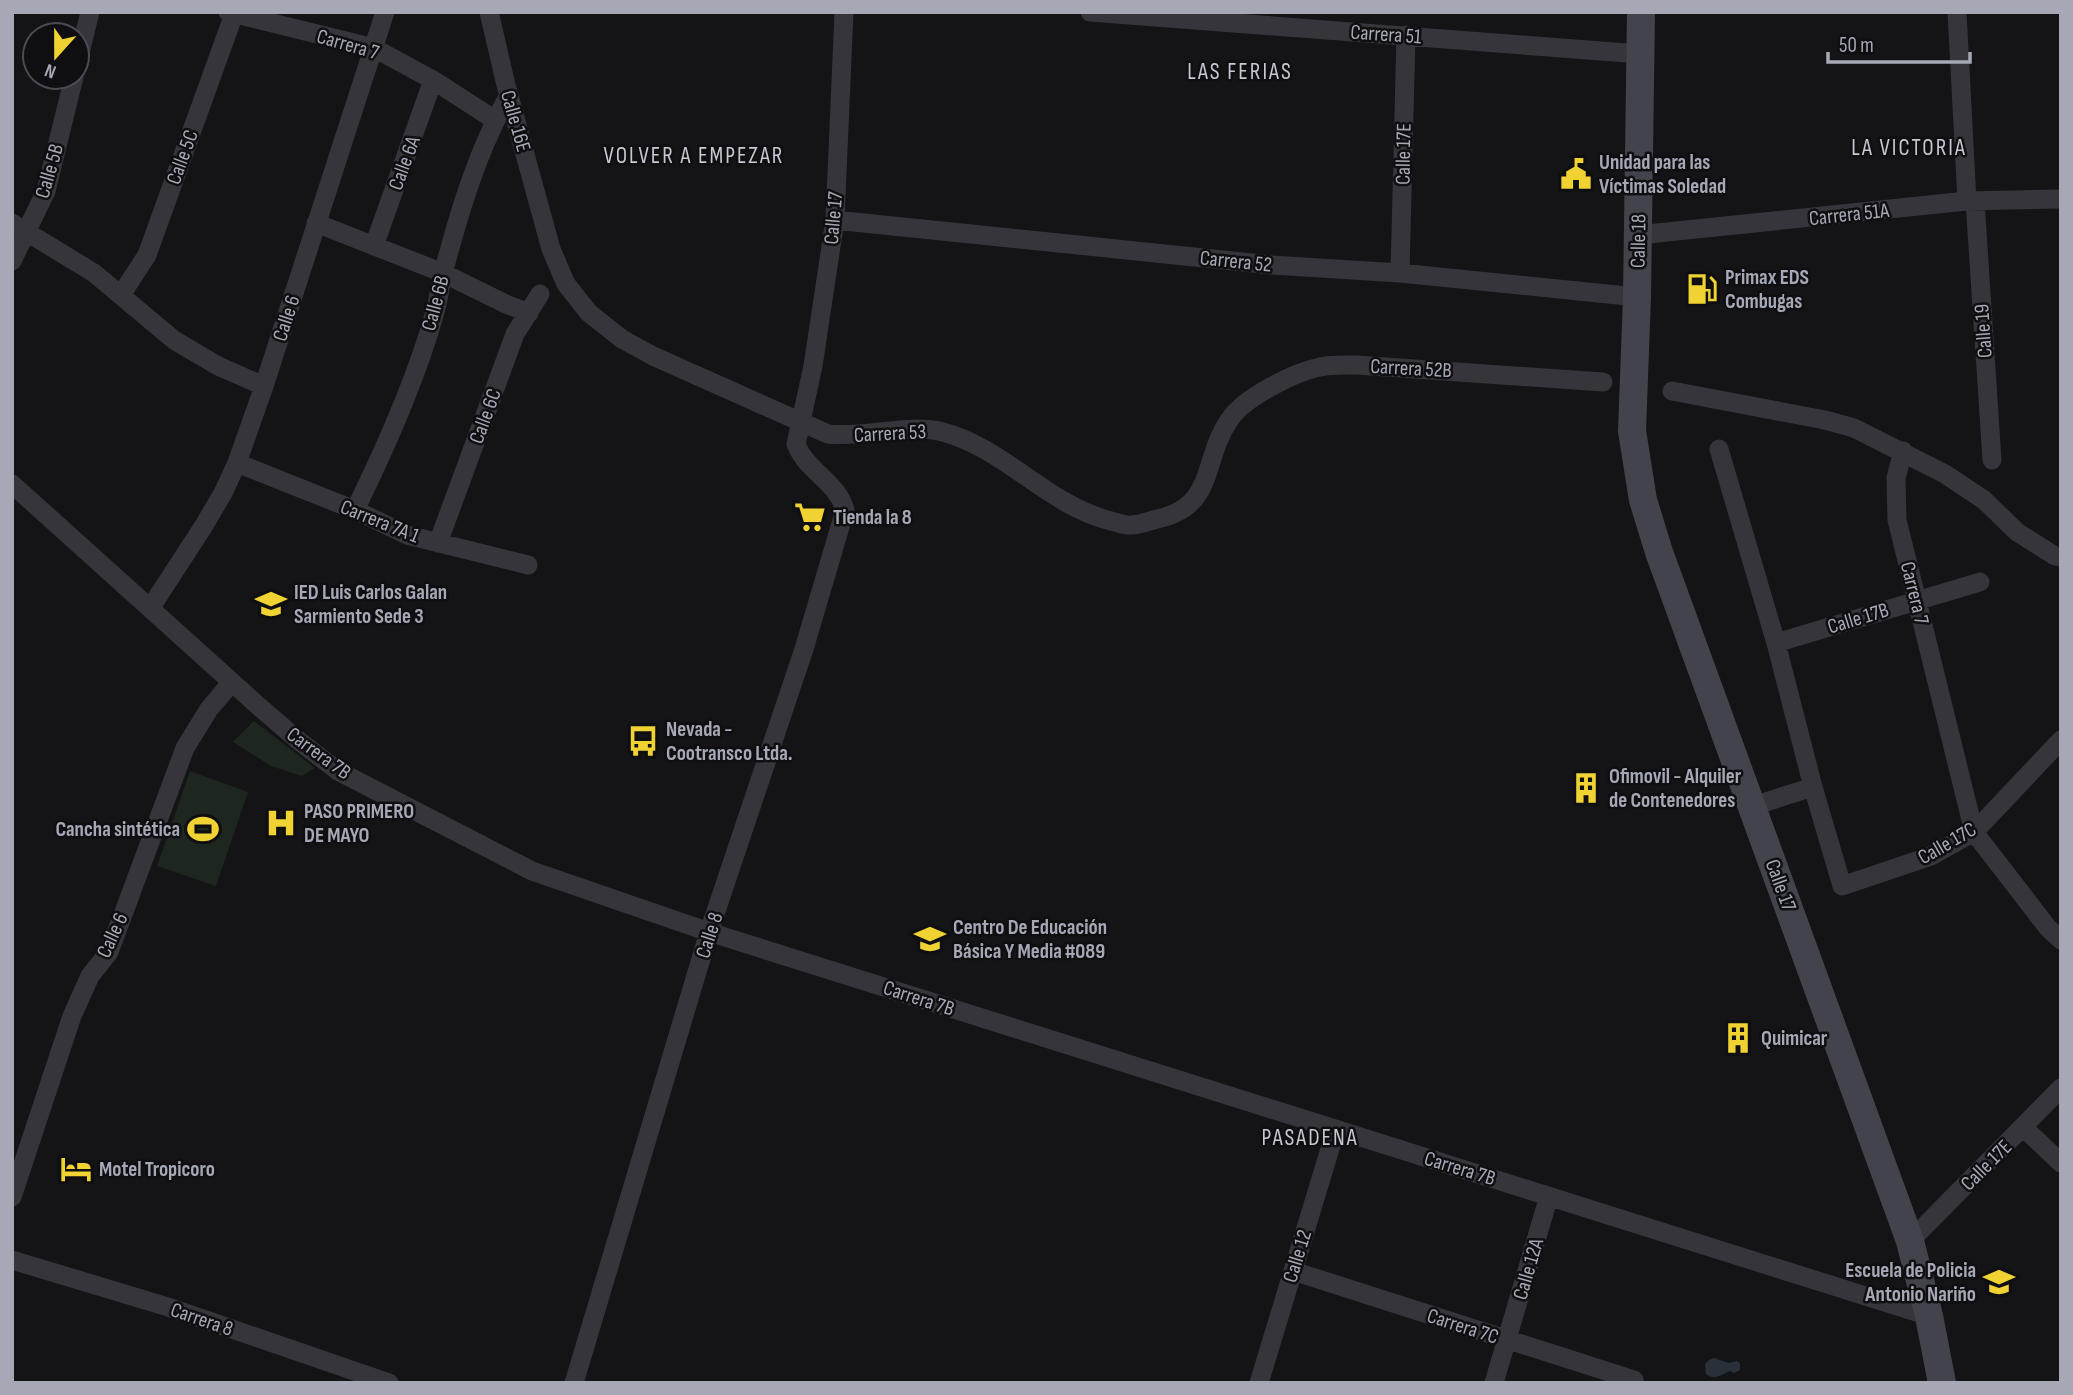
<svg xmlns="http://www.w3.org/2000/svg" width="2073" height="1395" font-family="'Sofia Sans Condensed',sans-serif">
  <rect width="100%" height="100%" fill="#141416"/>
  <path fill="#1e2620" d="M254 721 315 768 302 776 271 766 233 742Z
    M190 771 248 792 216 886 157 866Z"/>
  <path fill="#2a303a" d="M1714 1358 1729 1363 1737 1361 1740 1363V1370L1734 1373 1730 1371C1720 1375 1715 1381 1706 1374L1705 1364 1709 1360Z"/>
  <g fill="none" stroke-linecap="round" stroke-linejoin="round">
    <path stroke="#35353b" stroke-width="19" d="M228 12 374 48 433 80 495 120
      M489 12 506 85 551 249 566 284 589 313 622 339 653 356 828 434C866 438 909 423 943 432 1006 449 1047 505 1111 521 1117 522 1125 526 1131 525 1140 525 1149 521 1157 519 1217 506 1201 460 1230 419 1245 397 1295 372 1320 367 1332 364 1345 365 1357 365L1603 382
      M1090 12 1640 54
      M1957 12 1967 201
      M77 65 90 12
      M1975 201 1992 460
      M835 220 1272 265 1400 273 1637 297
      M12 223 94 273 174 340 218 366 264 386
      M316 223 443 273 506 304 529 313
      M1638 235 1967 201 2061 199
      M374 246 433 80
      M12 261 46 191 74 77
      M1400 273 1406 35
      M121 295 147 255 234 14
      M1672 391 1825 420 1854 428 1945 474 1984 500 2017 532 2055 556 2061 557
      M1719 449 1776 643 1813 787 1842 886 1931 856 1974 832 2061 740
      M1903 451 1896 478 1897 520 1974 832 2048 928 2061 940
      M237 463 355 510 407 535 528 565
      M12 484 255 703 299 741 338 771 532 871 709 932 1929 1316
      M355 510C386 447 416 380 435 312 439 298 440 284 444 270 460 209 478 150 509 95
      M438 543 515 334 540 294
      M151 607 203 527 223 493 237 463 264 386 385 12
      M1776 643 1980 582
      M1753 806 1813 787
      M2023 1127 2061 1163
      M12 1197 72 1016 90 976 109 952 185 748 209 709 232 682
      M1910 1241 2061 1088
      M12 1260 168 1307 389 1383
      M1293 1271 1634 1380
      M574 1383 709 932 804 649 845 510C837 481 806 471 796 444L813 366 835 220 844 12
      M1259 1383 1336 1129
      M1494 1383 1549 1196"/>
    <path stroke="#43444b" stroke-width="28" d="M1641 12 1637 297 1632 431 1643 500 1659 552 1910 1241 1929 1316 1942 1383"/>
  </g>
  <defs>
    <symbol id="civic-bare" viewBox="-9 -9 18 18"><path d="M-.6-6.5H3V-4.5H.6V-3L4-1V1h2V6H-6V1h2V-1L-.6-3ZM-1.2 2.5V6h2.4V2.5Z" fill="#f0d332" stroke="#0f0f11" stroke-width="2.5" paint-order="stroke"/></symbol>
    <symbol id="fuel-bare" viewBox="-9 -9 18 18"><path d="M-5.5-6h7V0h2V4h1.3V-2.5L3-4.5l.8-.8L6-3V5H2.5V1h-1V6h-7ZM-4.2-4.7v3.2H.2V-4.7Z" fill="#f0d332" stroke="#0f0f11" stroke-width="2.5" paint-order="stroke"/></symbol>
    <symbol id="supermarket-bare" viewBox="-9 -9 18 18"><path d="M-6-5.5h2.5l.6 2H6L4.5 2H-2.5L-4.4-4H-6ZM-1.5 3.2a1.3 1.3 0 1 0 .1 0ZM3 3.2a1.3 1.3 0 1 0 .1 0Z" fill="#f0d332" stroke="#0f0f11" stroke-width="2.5" paint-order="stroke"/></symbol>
    <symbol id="school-bare" viewBox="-9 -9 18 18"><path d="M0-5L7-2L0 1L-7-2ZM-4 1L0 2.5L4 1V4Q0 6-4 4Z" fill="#f0d332" stroke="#0f0f11" stroke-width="2.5" paint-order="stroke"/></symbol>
    <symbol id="bus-bare" viewBox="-9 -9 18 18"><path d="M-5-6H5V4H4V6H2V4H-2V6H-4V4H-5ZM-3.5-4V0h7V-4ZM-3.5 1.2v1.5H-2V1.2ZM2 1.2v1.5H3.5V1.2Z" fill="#f0d332" stroke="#0f0f11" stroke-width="2.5" paint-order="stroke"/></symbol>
    <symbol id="building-bare" viewBox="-9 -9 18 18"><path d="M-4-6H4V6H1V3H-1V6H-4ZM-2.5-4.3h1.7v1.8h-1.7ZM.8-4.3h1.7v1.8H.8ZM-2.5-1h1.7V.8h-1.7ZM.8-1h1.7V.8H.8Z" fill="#f0d332" stroke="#0f0f11" stroke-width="2.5" paint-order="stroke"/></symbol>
    <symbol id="hospital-bare" viewBox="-9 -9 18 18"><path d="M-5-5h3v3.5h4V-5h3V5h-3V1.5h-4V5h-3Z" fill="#f0d332" stroke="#0f0f11" stroke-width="2.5" paint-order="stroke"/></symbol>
    <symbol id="stadium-bare" viewBox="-9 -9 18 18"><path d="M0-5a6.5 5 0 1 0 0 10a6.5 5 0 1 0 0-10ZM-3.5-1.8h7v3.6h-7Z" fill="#f0d332" stroke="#0f0f11" stroke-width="2.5" paint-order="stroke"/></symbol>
    <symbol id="hotel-bare" viewBox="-9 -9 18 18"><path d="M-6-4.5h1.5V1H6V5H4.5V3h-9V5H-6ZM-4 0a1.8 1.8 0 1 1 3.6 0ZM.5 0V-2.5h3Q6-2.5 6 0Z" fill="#f0d332" stroke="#0f0f11" stroke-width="2.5" paint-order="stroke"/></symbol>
  </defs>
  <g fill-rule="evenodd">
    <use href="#civic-bare" x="1554" y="152" width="44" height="44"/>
    <use href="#fuel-bare" x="1680" y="267" width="44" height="44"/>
    <use href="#supermarket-bare" x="788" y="495" width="44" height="44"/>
    <use href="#school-bare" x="249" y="582" width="44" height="44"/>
    <use href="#bus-bare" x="621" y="719" width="44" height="44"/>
    <use href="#building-bare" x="1564" y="766" width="44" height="44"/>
    <use href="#hospital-bare" x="259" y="801" width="44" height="44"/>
    <use href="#stadium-bare" x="181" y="807" width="44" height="44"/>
    <use href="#school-bare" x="908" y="917" width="44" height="44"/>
    <use href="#building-bare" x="1716" y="1016" width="44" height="44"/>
    <use href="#hotel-bare" x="54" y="1147" width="44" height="44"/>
    <use href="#school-bare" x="1977" y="1260" width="44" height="44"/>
  </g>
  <g text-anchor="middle" stroke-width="5" stroke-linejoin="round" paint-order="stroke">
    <g font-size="21" fill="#a6a8b6" stroke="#0f0f11">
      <text transform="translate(1386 34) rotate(4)" y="7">Carrera 51</text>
      <text transform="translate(348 44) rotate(16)" y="7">Carrera 7</text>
      <text transform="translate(516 121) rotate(74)" y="7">Calle 16E</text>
      <text transform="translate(1403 154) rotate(-89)" y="7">Calle 17E</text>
      <text transform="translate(182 157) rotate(-70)" y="7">Calle 5C</text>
      <text transform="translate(404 163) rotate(-70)" y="7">Calle 6A</text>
      <text transform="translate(49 171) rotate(-74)" y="7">Calle 5B</text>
      <text transform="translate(1849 214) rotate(-6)" y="7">Carrera 51A</text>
      <text transform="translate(833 218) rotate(-85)" y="7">Calle 17</text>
      <text transform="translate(1638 241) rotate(-89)" y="7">Calle 18</text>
      <text transform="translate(1236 261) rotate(6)" y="7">Carrera 52</text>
      <text transform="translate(435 303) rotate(-75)" y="7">Calle 6B</text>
      <text transform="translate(286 318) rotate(-72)" y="7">Calle 6</text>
      <text transform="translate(1983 331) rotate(-94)" y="7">Calle 19</text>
      <text transform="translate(1411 368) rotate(3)" y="7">Carrera 52B</text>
      <text transform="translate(485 416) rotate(-70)" y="7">Calle 6C</text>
      <text transform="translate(890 433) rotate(-3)" y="7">Carrera 53</text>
      <text transform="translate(380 521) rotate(22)" y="7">Carrera 7A 1</text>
      <text transform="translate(1915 593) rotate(76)" y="7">Carrera 7</text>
      <text transform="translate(1858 618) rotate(-17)" y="7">Calle 17B</text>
      <text transform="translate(319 753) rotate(36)" y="7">Carrera 7B</text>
      <text transform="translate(1947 843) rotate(-30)" y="7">Calle 17C</text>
      <text transform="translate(1781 885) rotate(70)" y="7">Calle 17</text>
      <text transform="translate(112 935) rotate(-65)" y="7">Calle 6</text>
      <text transform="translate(709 935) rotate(-72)" y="7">Calle 8</text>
      <text transform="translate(919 998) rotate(18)" y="7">Carrera 7B</text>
      <text transform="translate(1986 1165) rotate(-45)" y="7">Calle 17E</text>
      <text transform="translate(1460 1168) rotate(17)" y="7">Carrera 7B</text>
      <text transform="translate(1297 1256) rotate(-73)" y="7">Calle 12</text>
      <text transform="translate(1528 1269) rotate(-74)" y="7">Calle 12A</text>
      <text transform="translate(202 1319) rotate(19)" y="7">Carrera 8</text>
      <text transform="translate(1463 1326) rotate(18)" y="7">Carrera 7C</text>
    </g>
    <g font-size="21" font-weight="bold" fill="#a6a8b6" stroke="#0f0f11" text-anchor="start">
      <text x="1599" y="169">Unidad para las<tspan x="1599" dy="24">Víctimas Soledad</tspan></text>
      <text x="1725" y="284">Primax EDS<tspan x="1725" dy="24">Combugas</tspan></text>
      <text x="833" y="524">Tienda la 8</text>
      <text x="294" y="599">IED Luis Carlos Galan<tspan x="294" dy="24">Sarmiento Sede 3</tspan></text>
      <text x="666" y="736">Nevada -<tspan x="666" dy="24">Cootransco Ltda.</tspan></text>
      <text x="1609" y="783">Ofimovil - Alquiler<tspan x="1609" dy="24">de Contenedores</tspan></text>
      <text x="304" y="818">PASO PRIMERO<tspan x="304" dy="24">DE MAYO</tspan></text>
      <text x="180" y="836" text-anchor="end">Cancha sintética</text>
      <text x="953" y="934">Centro De Educación<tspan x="953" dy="24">Básica Y Media #089</tspan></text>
      <text x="1761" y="1045">Quimicar</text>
      <text x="99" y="1176">Motel Tropicoro</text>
      <text x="1976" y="1277" text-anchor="end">Escuela de Policia<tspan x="1976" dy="24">Antonio Nariño</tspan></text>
    </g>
    <g font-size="23" letter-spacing="2" fill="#c7c8d2" stroke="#0f0f11">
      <text x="1240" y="79">LAS FERIAS</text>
      <text x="1909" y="155">LA VICTORIA</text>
      <text x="694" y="163">VOLVER A EMPEZAR</text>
      <text x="1310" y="1145">PASADENA</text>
    </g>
  </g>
  <rect width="2073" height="1395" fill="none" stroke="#a6a8b6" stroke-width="28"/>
  <g transform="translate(56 56) rotate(201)"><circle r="33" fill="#0f0f11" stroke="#4b4c53" stroke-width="2"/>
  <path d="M0-5L12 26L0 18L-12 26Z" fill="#f0d332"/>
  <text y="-10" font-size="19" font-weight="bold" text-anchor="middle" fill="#a6a8b6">N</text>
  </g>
  <path d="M1828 52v10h142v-10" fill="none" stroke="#a6a8b6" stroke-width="3.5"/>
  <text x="1839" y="52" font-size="21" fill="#a6a8b6" stroke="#0f0f11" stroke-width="5" paint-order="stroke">50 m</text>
</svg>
